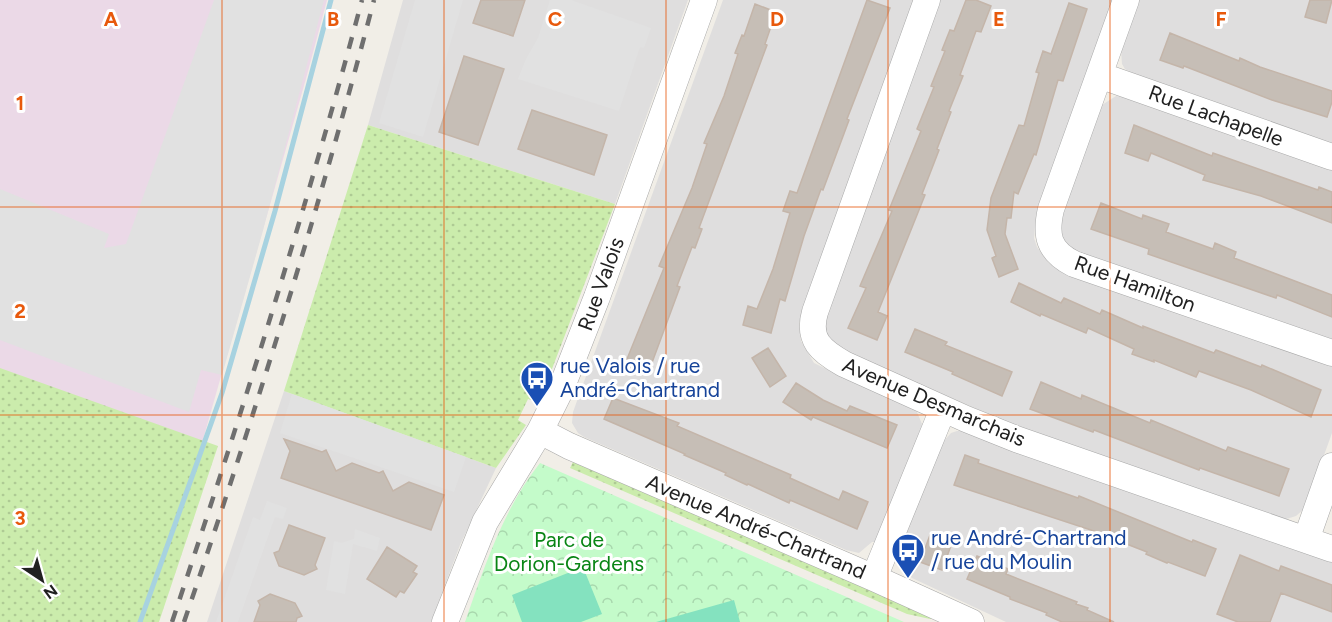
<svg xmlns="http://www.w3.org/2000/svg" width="1332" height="622" font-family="Figtree,sans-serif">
  <defs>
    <pattern id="grass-dots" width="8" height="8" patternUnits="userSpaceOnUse" patternTransform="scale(1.5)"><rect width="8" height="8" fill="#cbecac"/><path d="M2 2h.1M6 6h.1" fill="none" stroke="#aeca94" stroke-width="1.8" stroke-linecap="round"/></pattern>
    <pattern id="park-crowns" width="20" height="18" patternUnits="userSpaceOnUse" patternTransform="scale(1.5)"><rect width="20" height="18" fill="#c4fbca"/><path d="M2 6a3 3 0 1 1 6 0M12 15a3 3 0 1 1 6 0" fill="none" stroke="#a8d7ad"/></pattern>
  </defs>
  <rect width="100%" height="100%" fill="#f1eee7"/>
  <path fill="#dfdede" d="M403 0H688L615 204 368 125Z
    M723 0H914L799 323 801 341 814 363 845 378 911 407 917 412 922 424 921 430 876 542H872L859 553 846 550 584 437 578 433 572 423 573 412Z
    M940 0H1113L1036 217 1034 238 1037 247 1049 263 1065 273 1332 366V433L1305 508 1296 516 1283 520 1024 429 832 347 824 336 827 312Z
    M1138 0H1332V145L1132 73 1125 69 1122 64 1121 50Z
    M1116 96 1124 97 1332 170V342L1073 251 1061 241 1058 224 1102 105Z
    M284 391 496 468 460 545 431 622H207Z
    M957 431H965L1332 562V622H1006L912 578 900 567V554L897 552 941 444 951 433Z"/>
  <path fill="#ebd9e7" d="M0 0H327L307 75 198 457 0 374Z"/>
  <path fill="url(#grass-dots)" d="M368 125 615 204 539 403 528 399 518 420 526 425 496 468 284 391Z
    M0 368 218 446 159 622H0Z
    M573 462 936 618 930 619 907 614 570 468Z"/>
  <path fill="url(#park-crowns)" d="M540 463 904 622H465C484 568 503 509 540 463Z"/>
  <path fill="#84e2bf" d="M583 567 602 614 581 622H522L512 595Z
    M734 600 740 622H656Z"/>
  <path fill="#e1e1e1" d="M214 0H324L262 234 222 375 201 370 189 412 0 340V189L109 234 104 248 126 244Z
    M415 0H463L423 137 379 123Z
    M550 0H571L651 28 644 48 640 47 619 111 518 79 526 59 538 38Z
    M292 394 466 457 454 492 280 433Z
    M267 501 287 508 283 519 275 517 238 622H216L253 517 260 520Z
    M355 529 380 538 377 551 353 544 345 594 326 590 334 541 342 543 354 539Z"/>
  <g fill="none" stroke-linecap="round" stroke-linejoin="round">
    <path stroke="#a7d2e0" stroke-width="5" d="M140 622 222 393 275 211 331 0"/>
  </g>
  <path fill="#c6beb6" stroke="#c4b5a9" stroke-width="1.5" d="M481 0H525L513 36 473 23Z
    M867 0 890 8 847 119 849 120 823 190 821 189 804 236 785 301 780 299 771 333 743 325 748 306 757 309 773 269 790 213 783 211 790 191 797 193Z
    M966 0H976L991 6 981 32 976 31 960 75 963 76 949 111 951 112 937 149 939 150 922 194 925 195 878 312 887 316 877 340 848 328 866 288 860 286 892 211 889 210 921 131 917 129 934 87 931 86 945 51 942 50 950 30 954 31Z
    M1310 0H1332L1326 23 1305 17Z
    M1069 3 1087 9 1063 81 1058 80 1036 155 1034 154 1018 194 1014 192 1011 218H1007L1005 234 1018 269 999 277 992 258 996 256 987 230 991 198 1019 125 1024 126 1039 73 1036 72 1043 51 1051 54Z
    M755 4 776 12 765 44 767 45 699 228 702 229 695 248 692 247 677 286 680 287 650 368 627 359 664 268 659 266 692 188 707 144 704 143 724 96 738 54 735 53 742 35 744 36Z
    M1170 33 1239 61 1240 58 1260 67 1332 91V102L1327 117 1272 100 1184 66 1183 68 1160 60Z
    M464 56 504 69 478 145 439 132Z
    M532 110 607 135 594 175 518 149Z
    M1134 125 1212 156 1213 153 1318 190 1319 187 1332 192V223L1261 196 1203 180 1205 175 1151 153 1148 161 1125 153Z
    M1101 203 1142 219 1143 215 1169 224 1166 232 1213 249 1215 243 1236 252 1234 258 1332 295V317L1277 295 1276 298 1148 254 1149 249 1091 229Z
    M1019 283 1061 303 1064 298 1100 314 1102 310 1143 328V326L1214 353 1216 350 1261 367 1262 365 1321 390 1311 417 1251 390 1199 371 1196 377 1154 360V362L1132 354 1134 349 1088 328 1086 333 1041 314 1040 316 1011 302Z
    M915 329 947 342 945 345 1012 372 1002 396 952 374 953 372 905 352Z
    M768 348 786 376 770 387 752 358Z
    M1041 382 1081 399 1082 395 1150 423 1151 420 1226 451 1228 447 1289 469 1279 496 1200 468 1199 470 1094 430 1093 432 1030 409Z
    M796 383 823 400 847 411 850 406 897 425 887 448 813 417 811 420 783 402Z
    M613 398 679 423 677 426 791 475 790 478 839 500 843 491 868 502 857 529 790 500 789 503 748 484 747 485 725 475 726 473 684 455 685 454 604 419Z
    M284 439 322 452 326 450 336 471 352 463 379 473 383 471 393 491 409 482 444 495 431 530 281 478 290 451Z
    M965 455 979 460 978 463 1078 498 1079 496 1192 542 1193 540 1216 549 1205 576 1168 562 1167 563 1146 554 1147 552 1091 530 954 485Z
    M289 525 325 538 315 565 317 569 304 575 279 566 274 553 279 551Z
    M930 535 952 543 942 570 920 562Z
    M387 547 417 566 413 572 417 574 404 593 400 591 396 597 367 579Z
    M1240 555 1279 571 1281 566 1332 585V612L1281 593 1270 622H1238L1217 614Z
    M977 556 1008 569 1006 574 1077 602 1076 604 1088 608 1087 610 1114 622H1062L1046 615 1047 613 1010 599V597L967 579Z
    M270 594 295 603 302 616 297 618 296 622H254L260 605 258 601Z"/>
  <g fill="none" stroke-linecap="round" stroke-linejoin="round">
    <defs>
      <path id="minor" d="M927 0 815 312C807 340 821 351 844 364L966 419 1016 439 1332 549
        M1126 0 1051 209C1045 235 1048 251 1074 264L1332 353
        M1099 75 1332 157
        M540 431 569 446 874 578 971 622
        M1306 540 1332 466
        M874 578 943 409
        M445 622 485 522 540 431 561 389 597 297 704 0"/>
    </defs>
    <use href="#minor" stroke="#a8a8a8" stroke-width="27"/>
    <use href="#minor" stroke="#fff" stroke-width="26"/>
    <path stroke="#6f6f6f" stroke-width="4.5" stroke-dasharray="12 12" stroke-linecap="butt" d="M172 622C241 416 306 210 362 0
      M184 622C254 417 319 210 374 0"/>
  </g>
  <path fill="none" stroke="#e8590c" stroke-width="1.5" stroke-opacity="0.55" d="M222 0V622M444 0V622M666 0V622M888 0V622M1110 0V622M0 207H1332M0 415H1332"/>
  <defs>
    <symbol id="bus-pin" viewBox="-11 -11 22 30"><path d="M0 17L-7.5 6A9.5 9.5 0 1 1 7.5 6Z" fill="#1a4fb4" stroke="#fff"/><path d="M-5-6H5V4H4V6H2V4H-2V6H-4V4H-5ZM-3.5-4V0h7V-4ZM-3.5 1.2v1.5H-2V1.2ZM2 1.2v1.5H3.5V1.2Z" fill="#fff"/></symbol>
  </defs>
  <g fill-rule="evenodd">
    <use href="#bus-pin" x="518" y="359" width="38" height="52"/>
    <use href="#bus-pin" x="889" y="531" width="38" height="52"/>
  </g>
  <g text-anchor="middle" stroke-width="6" stroke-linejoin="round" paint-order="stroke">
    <g font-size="21" fill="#212121" stroke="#fff">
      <text transform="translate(1216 116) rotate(20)" y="7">Rue Lachapelle</text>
      <text transform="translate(601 284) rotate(-70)" y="7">Rue Valois</text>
      <text transform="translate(1135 284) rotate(20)" y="7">Rue Hamilton</text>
      <text transform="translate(934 402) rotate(23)" y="7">Avenue Desmarchais</text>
      <text transform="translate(756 527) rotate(23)" y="7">Avenue André-Chartrand</text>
    </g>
    <g font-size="21" fill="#164399" stroke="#fff" text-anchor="start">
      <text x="560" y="373">rue Valois / rue<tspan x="560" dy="24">André-Chartrand</tspan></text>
      <text x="931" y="545">rue André-Chartrand<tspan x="931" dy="24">/ rue du Moulin</tspan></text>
    </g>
    <g font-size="21" fill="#098515" stroke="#fff">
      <text x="569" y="547">Parc de<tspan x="569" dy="24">Dorion-Gardens</tspan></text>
    </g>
  </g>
  <g font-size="20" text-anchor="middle" font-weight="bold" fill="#e8590c" stroke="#fff" stroke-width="6" stroke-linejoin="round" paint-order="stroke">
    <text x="111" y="26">A</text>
    <text x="333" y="26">B</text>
    <text x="555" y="26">C</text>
    <text x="777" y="26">D</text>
    <text x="999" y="26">E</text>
    <text x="1221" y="26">F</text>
    <text x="20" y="110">1</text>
    <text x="20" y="318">2</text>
    <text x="20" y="525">3</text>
  </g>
  <g transform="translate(42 580) rotate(144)" stroke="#ffffff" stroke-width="4.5" paint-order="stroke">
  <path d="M0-4.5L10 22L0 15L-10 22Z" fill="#212121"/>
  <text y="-9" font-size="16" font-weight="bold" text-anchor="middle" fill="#212121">N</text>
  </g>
</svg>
